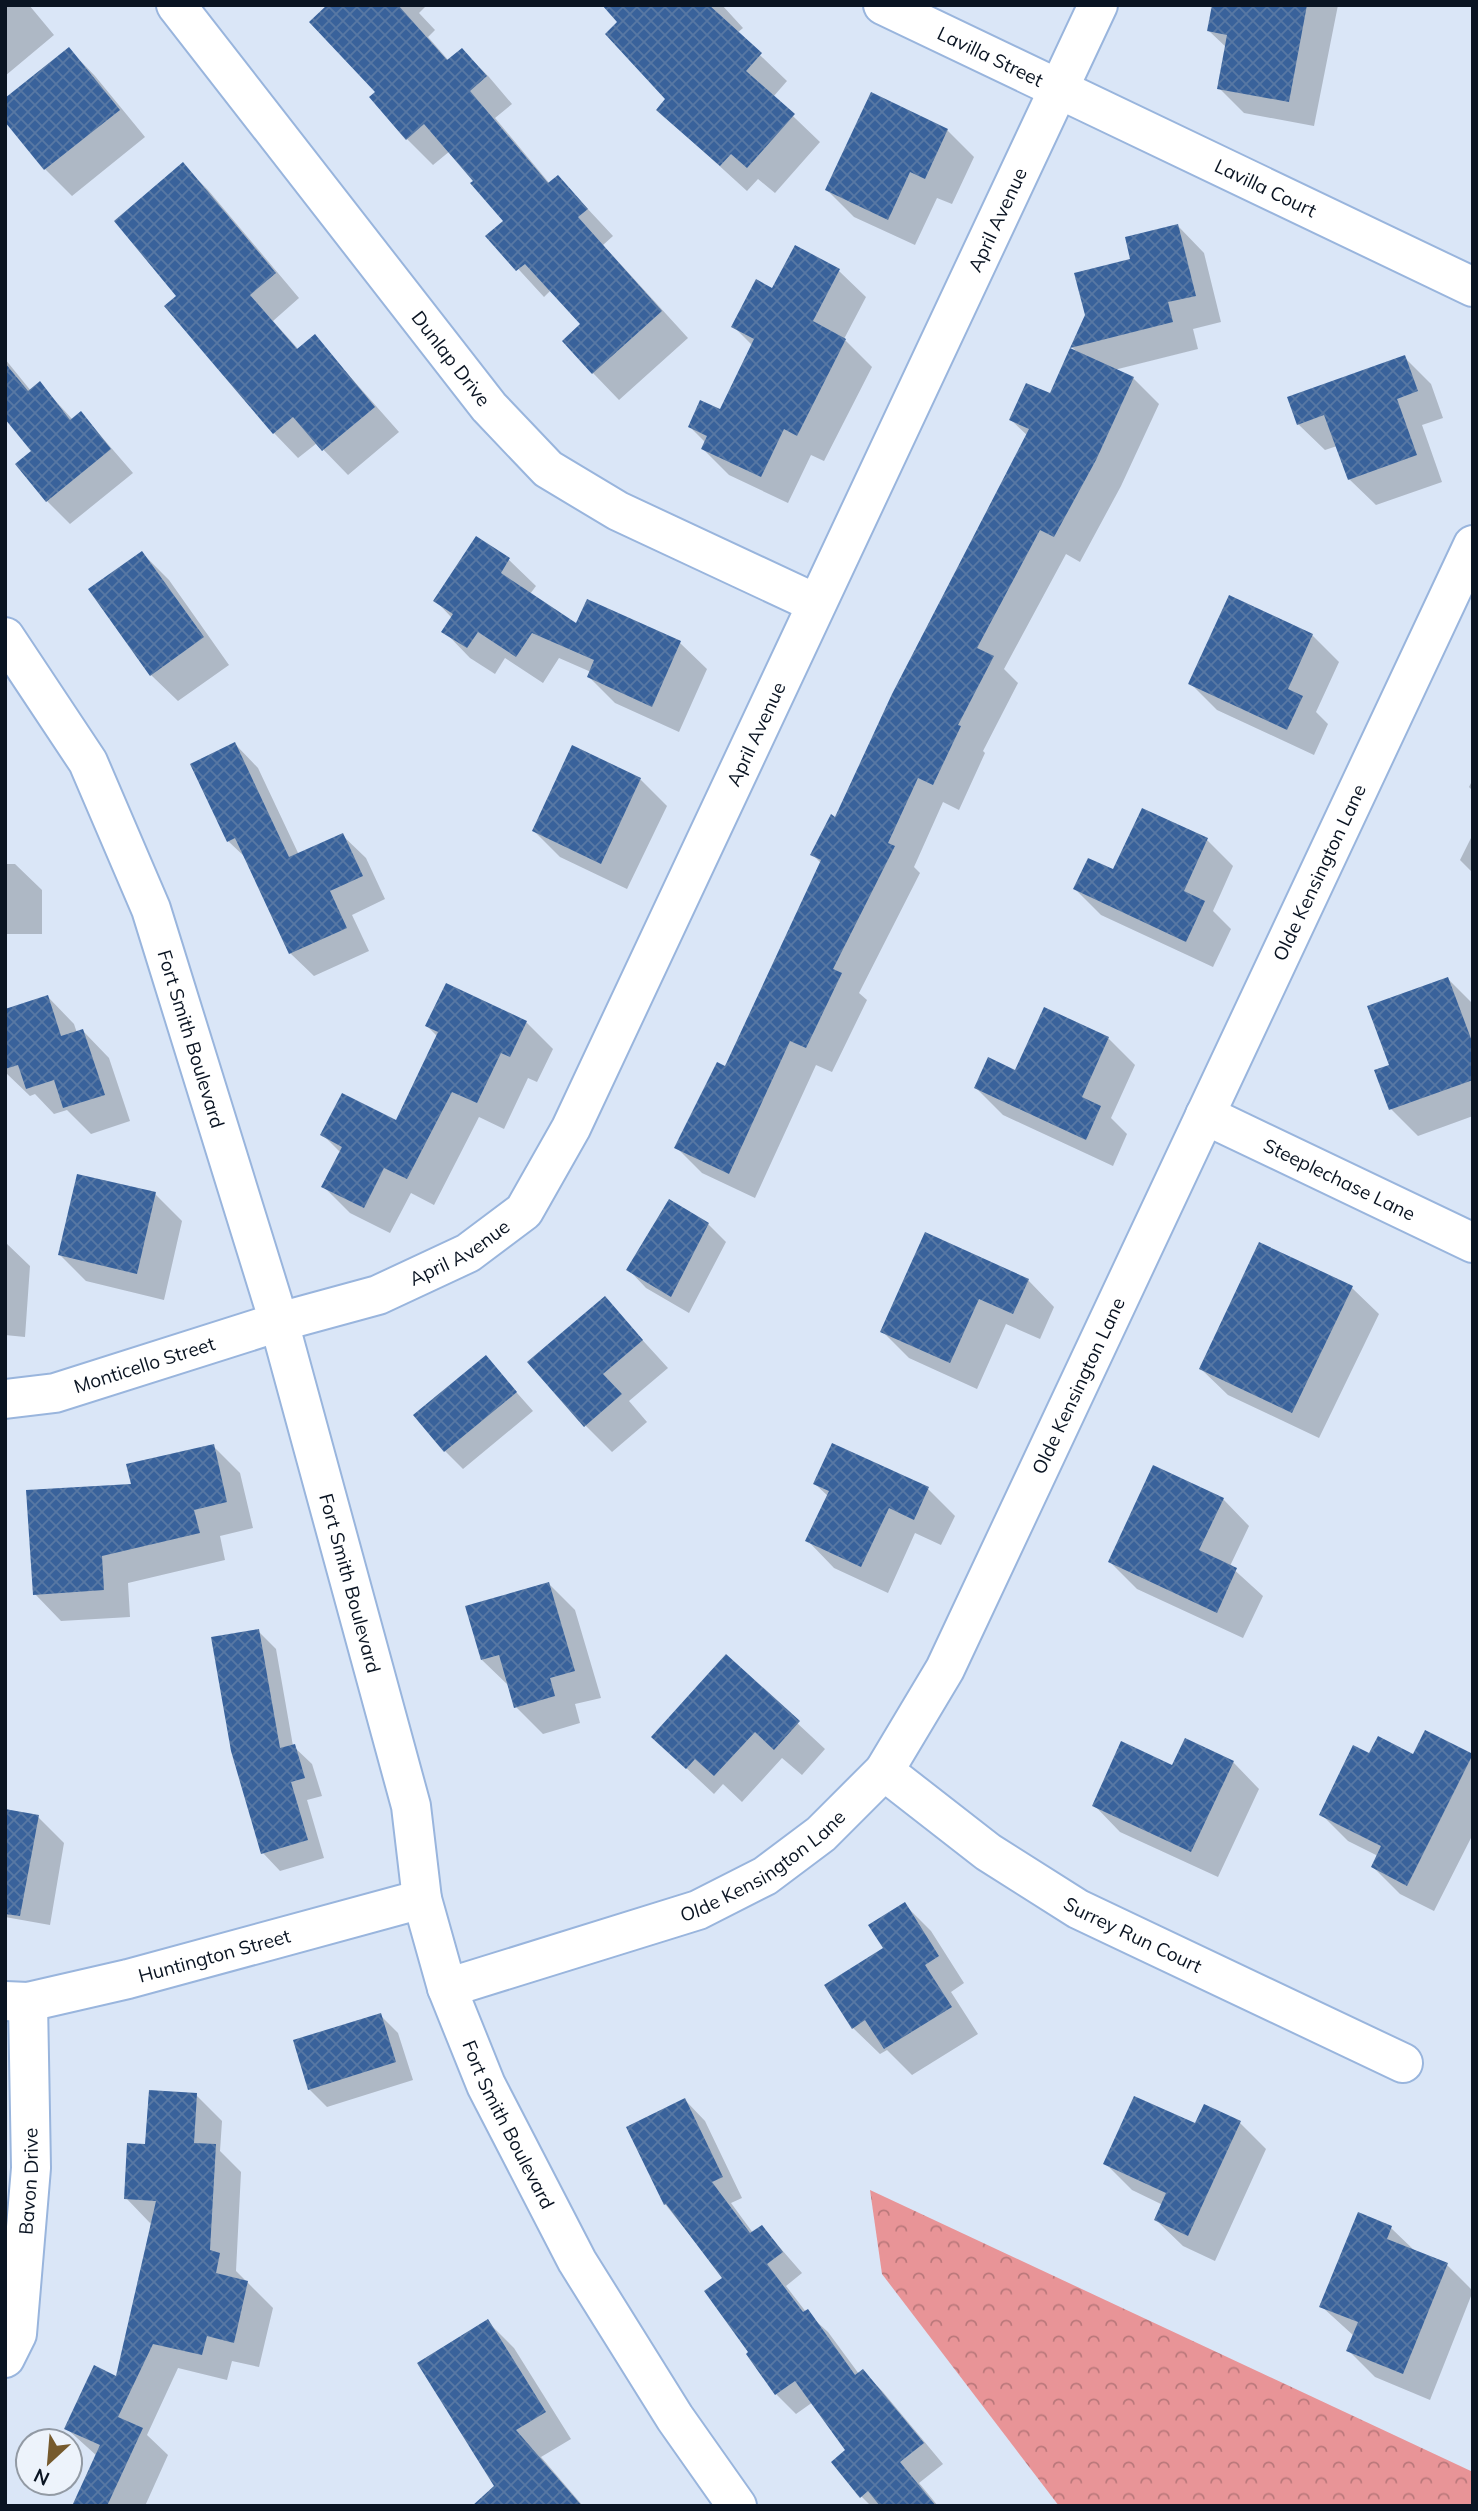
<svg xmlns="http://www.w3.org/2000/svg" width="1478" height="2511" font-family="Mulish,sans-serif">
  <defs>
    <pattern id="forest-crowns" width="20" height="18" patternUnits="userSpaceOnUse" patternTransform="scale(1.75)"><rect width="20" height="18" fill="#e89497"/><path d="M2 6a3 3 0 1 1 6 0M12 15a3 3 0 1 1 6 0" fill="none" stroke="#ba787b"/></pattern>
    <pattern id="building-cross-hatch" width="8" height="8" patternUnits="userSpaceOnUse" patternTransform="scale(1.75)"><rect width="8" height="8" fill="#39629b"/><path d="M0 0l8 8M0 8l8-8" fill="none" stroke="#5878a4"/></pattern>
  </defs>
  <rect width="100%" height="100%" fill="#dae6f7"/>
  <path fill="url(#forest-crowns)" d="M870 2190 1473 2472V2506H1059L882 2274Z"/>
  <path fill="#0003" d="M5 5H29L54 35 5 76Z
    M330 5H427L419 13 435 30 428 37 449 61 462 50 489 77 512 104 495 118 550 184 558 177 613 236 603 245 688 338 619 400 593 373 582 324 551 290 544 297 488 236 505 221 476 181 450 151 433 165 407 139 377 93Z
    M604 5H722L743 28 737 33 787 81 773 97 820 142 775 193 758 179 747 191 658 110 667 99 619 22Z
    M1214 5H1338L1314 126 1244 113 1219 88 1227 48 1209 31Z
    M69 49 95 76 145 137 72 196 45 169 5 119Z
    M947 130 974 157 952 204 937 198 915 245 854 217 827 190Z
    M183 165 208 190 299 298 273 321 299 350 315 337 399 432 348 475 317 443 298 458 274 433 178 296Z
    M1178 226 1204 253 1221 322 1193 329 1198 349 1114 370 1133 378 1159 404 1121 486 1080 562 1066 554 1004 669 1018 683 983 751 985 753 959 810 943 802 914 867 920 873 859 993 867 1000 832 1072 816 1065 755 1198 702 1173 676 1147 726 1068 822 864 812 854 836 819 1028 436 1011 420 1050 396 1078 353 1072 347 1132 261Z
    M796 247 839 271 866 297 844 339 872 367 824 461 811 455 788 503 729 475 703 449 706 443 690 427 721 412 752 345 733 326 773 290Z
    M1404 357 1431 384 1443 418 1422 425 1442 482 1376 505 1349 479 1337 446 1325 450 1298 424Z
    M5 359 31 391 40 384 73 420 81 413 133 473 70 524 47 501 33 451 5 417Z
    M477 538 509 560 536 586 530 594 577 625 588 601 680 643 707 669 679 732 615 703 589 677 591 672 559 658 543 683 505 658 495 674 470 658 444 631 452 618 435 600Z
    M142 553 169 580 229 665 178 701 151 675Z
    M1312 635 1339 662 1316 712 1328 724 1314 755 1217 710 1190 683Z
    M235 744 258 768 299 855 342 835 366 858 385 899 352 915 369 951 314 976 290 953 247 859 228 841Z
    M573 747 640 779 667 806 627 889 560 857 534 831Z
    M1473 779V791L1469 787Z
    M1473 834V873L1460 860Z
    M1207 840 1233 866 1213 911 1231 929 1213 967 1101 915 1075 889Z
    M5 864H15L42 890V934H5Z
    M1448 979 1473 1004V1116L1418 1136 1391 1109 1377 1071 1391 1066Z
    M48 997 74 1024 77 1033 83 1031 109 1058 130 1121 91 1134 67 1110 54 1114 35 1094 30 1096 5 1072V1034Z
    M1045 1009 1108 1038 1135 1065 1111 1118 1127 1134 1113 1166 1003 1115 976 1088 1016 1073Z
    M526 1022 553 1049 537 1082 528 1078 504 1129 479 1117 434 1205 411 1193 390 1233 350 1213 323 1186 341 1153 323 1135 397 1123 438 1037 427 1026Z
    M155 1194 182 1221 164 1300 86 1281 60 1255Z
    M670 1202 708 1224 726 1242 689 1313 646 1288 629 1270Z
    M5 1242 30 1266 25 1337 5 1335Z
    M1260 1244 1352 1288 1379 1314 1319 1438 1228 1395 1201 1369Z
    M1028 1280 1054 1307 1040 1339 1006 1324 977 1389 909 1358 882 1331Z
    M604 1298 668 1368 629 1401 647 1422 612 1452 585 1425Z
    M486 1358 533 1411 463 1469 445 1451Z
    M833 1445 928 1489 955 1516 941 1545 915 1533 888 1593 834 1568 808 1541 828 1496 815 1484Z
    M213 1446 240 1473 253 1528 220 1536 225 1560 128 1583 130 1617 61 1621 35 1594 133 1486Z
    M1223 1499 1249 1526 1230 1566 1263 1596 1243 1638 1137 1589 1110 1562Z
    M549 1584 575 1610 601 1698 575 1704 580 1723 543 1734 516 1707 509 1686 482 1660Z
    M258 1631 276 1649 293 1746 312 1764 322 1796 307 1800 324 1858 280 1871 263 1853Z
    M726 1657 825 1749 802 1775 782 1758 742 1802 723 1784 714 1794 653 1737Z
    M1370 1755 1473 1756V1834L1434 1911 1400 1894 1373 1867 1378 1856 1348 1841 1321 1814Z
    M1233 1762 1259 1789 1218 1877 1120 1832 1094 1805 1173 1767Z
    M5 1811 38 1817 64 1843 50 1925 5 1917Z
    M905 1905 931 1931 964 1983 951 1992 978 2034 912 2075 887 2050 880 2054 853 2028Z
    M380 2015 398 2033 413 2080 327 2107 309 2089Z
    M196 2095 222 2121 220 2151 241 2172 236 2271 273 2308 259 2367 232 2361 227 2380 178 2368 147 2435 168 2455 145 2506H74L97 2456 66 2428 118 2378 151 2224 126 2198 147 2146Z
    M685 2100 705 2121 742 2198 731 2203 753 2233 762 2227 802 2273 786 2286 806 2312 828 2332 859 2374 863 2371 883 2392 943 2464 919 2483 938 2506H871L861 2496 848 2450 813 2402 796 2414 776 2394 751 2352 724 2278 665 2204Z
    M1240 2123 1266 2149 1215 2261 1183 2246 1156 2220 1163 2205 1132 2190 1105 2163 1196 2126Z
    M1391 2228 1416 2252 1447 2265 1473 2291 1430 2400 1375 2377 1348 2350 1354 2336 1321 2306Z
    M488 2322 514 2348 571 2439 541 2457 583 2506H474L497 2487Z"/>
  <path fill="url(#building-cross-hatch)" d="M327 5H398L447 60 462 48 487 76 470 91 548 183 558 175 588 209 578 217 662 311 592 374 562 341 580 324 525 264 516 271 485 236 503 221 470 183 473 181 424 124 406 140 369 97 375 92 309 22Z
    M602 5H709L762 53 746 71 795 114 747 168 731 154 720 166 656 110 665 99 605 34 617 22Z
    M1212 5H1307L1289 102 1217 89 1227 35 1207 31Z
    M69 47 120 110 44 170 5 122V98Z
    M871 92 948 129 925 179 910 172 888 220 825 190Z
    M183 162 276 273 250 295 297 349 315 334 375 407 322 451 293 417 273 434 164 306 176 296 114 221Z
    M1178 224 1196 296 1168 302 1173 322 1070 348 1085 315 1074 273 1130 259 1125 237Z
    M795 245 840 269 813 321 846 339 797 436 784 429 761 477 701 449 707 436 688 427 700 400 720 409 754 339 731 327 756 279 772 288Z
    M1070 348 1134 377 1096 460 1054 537 1040 530 977 648 994 656 958 725 961 726 933 785 918 778 888 843 895 846 833 969 842 973 806 1048 790 1041 729 1174 674 1148 717 1062 725 1066 821 860 810 855 831 814 835 817 892 694 1029 429 1009 420 1026 383 1050 393Z
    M1405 355 1418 391 1397 399 1417 455 1348 480 1324 415 1297 425 1287 397Z
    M5 363 28 391 40 381 70 420 81 411 111 449 46 502 15 464 31 451 5 419Z
    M476 536 510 558 501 573 576 623 587 599 681 641 652 707 587 677 594 660 532 633 516 657 478 632 467 648 441 632 453 614 433 601Z
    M142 551 204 637 150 676 88 589Z
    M1229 595 1313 634 1288 689 1303 696 1287 730 1188 684Z
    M235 742 289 857 343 833 363 876 330 891 347 928 289 954 235 838 227 842 190 764Z
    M572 745 641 778 601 864 532 831Z
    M1142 808 1208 838 1184 891 1205 901 1186 942 1073 889 1088 858 1113 869Z
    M1448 977 1473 1044V1080L1389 1110 1374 1070 1389 1065 1367 1006Z
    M446 983 527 1021 510 1057 501 1053 477 1103 452 1092 407 1179 384 1168 364 1208 321 1187 342 1147 320 1135 342 1093 396 1120 438 1032 425 1026Z
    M48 995 61 1036 83 1029 105 1095 63 1108 54 1080 26 1089 18 1065 5 1069V1009Z
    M1044 1007 1109 1037 1082 1097 1101 1106 1086 1140 974 1088 988 1057 1015 1070Z
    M77 1174 156 1192 137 1274 58 1255Z
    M669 1199 709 1223 671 1297 626 1270Z
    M925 1232 1029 1279 1013 1314 979 1299 950 1363 880 1332Z
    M1259 1242 1353 1286 1292 1413 1199 1369Z
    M605 1296 643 1340 603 1374 622 1394 584 1427 527 1362Z
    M486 1355 517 1392 444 1452 413 1415Z
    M832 1443 929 1487 914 1520 889 1508 861 1567 805 1541 829 1491 813 1484Z
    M214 1444 227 1502 194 1510 200 1533 102 1556 104 1590 33 1595 26 1490 131 1484 126 1464Z
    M1153 1465 1224 1498 1199 1550 1237 1568 1217 1613 1108 1562Z
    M549 1582 575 1671 550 1678 555 1696 514 1708 499 1655 481 1660 465 1606Z
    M259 1629 280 1748 295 1744 305 1778 291 1782 308 1840 261 1854 231 1751 211 1637Z
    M726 1654 800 1721 774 1750 755 1732 714 1776 695 1759 686 1769 651 1737Z
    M1425 1730 1473 1754 1407 1886 1371 1867 1381 1846 1319 1815 1353 1745 1369 1753 1378 1736 1413 1754Z
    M1185 1738 1234 1761 1191 1852 1092 1806 1121 1741 1172 1765Z
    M5 1809 39 1815 20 1916 5 1914Z
    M905 1902 939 1956 925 1965 952 2007 884 2049 865 2020 852 2029 824 1985 883 1948 868 1925Z
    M381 2013 396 2062 308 2090 293 2040Z
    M149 2090 197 2093 194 2143 216 2144 210 2250 220 2253 216 2273 248 2281 234 2343 207 2336 202 2355 153 2344 118 2417 143 2428 107 2506H72L100 2445 64 2429 94 2365 116 2376 156 2201 124 2199 127 2143 145 2144Z
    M1134 2096 1195 2123 1204 2104 1241 2121 1188 2236 1154 2220 1166 2193 1103 2164Z
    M685 2098 723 2177 712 2182 750 2233 762 2225 783 2252 767 2264 803 2312 808 2309 855 2375 863 2369 924 2443 900 2462 936 2506H880L868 2491 860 2498 831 2462 845 2450 795 2381 775 2395 746 2354 748 2352 704 2291 722 2278 666 2204 664 2205 626 2127Z
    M1358 2212 1392 2226 1387 2239 1448 2263 1403 2374 1346 2351 1358 2322 1319 2307Z
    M488 2319 546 2412 516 2430 582 2506H472L494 2486 417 2363Z"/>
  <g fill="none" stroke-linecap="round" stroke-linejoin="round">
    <defs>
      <g id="minor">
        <path id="s1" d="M176 5 489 407 548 469 618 511 815 603"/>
        <path id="s2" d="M883 5 1473 287"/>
        <path id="s3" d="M5 637 88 762 151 909 279 1322 411 1806 422 1899 447 1988 486 2085 577 2261 675 2418 737 2506"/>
        <path id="s4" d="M1205 1115 1473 1243"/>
        <path id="s5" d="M5 1399 55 1393 279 1322 378 1295 468 1253 524 1211 571 1128 1098 5"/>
        <path id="s6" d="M884 1771 988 1852 1078 1909 1403 2063"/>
        <path id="s7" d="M447 1988 698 1910 765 1876 821 1834 884 1771 945 1669 1473 545"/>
        <path id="s8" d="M5 2001 28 2002 128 1979 422 1899"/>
        <path id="s9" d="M5 2358 17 2334 31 2168 28 2002"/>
      </g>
    </defs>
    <use href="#minor" stroke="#99b5dd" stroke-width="42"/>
    <use href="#minor" stroke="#fff" stroke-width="38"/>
  </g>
  <g text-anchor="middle" stroke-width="7" stroke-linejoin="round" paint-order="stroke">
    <g font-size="19" fill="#0a1422" stroke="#edf3fb">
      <text dy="7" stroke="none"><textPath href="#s2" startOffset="119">Lavilla Street</textPath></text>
      <text dy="7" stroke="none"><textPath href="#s2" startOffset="424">Lavilla Court</textPath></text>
      <text dy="7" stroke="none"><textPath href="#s5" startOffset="1656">April Avenue</textPath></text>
      <text dy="7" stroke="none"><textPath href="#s1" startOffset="448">Dunlap Drive</textPath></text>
      <text dy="7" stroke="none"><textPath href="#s5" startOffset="1088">April Avenue</textPath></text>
      <text dy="7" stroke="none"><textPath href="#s7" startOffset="1496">Olde Kensington Lane</textPath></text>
      <text dy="7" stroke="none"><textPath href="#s3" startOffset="446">Fort Smith Boulevard</textPath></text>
      <text dy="7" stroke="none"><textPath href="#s4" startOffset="149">Steeplechase Lane</textPath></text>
      <text dy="7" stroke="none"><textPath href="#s5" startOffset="480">April Avenue</textPath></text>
      <text dy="7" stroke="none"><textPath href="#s5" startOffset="144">Monticello Street</textPath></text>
      <text dy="7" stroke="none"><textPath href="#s7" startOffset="929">Olde Kensington Lane</textPath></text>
      <text dy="7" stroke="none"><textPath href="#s3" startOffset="1013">Fort Smith Boulevard</textPath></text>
      <text dy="7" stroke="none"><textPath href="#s7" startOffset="341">Olde Kensington Lane</textPath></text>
      <text dy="7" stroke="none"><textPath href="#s6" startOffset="299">Surrey Run Court</textPath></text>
      <text dy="7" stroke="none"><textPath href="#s8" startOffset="215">Huntington Street</textPath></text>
      <text dy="7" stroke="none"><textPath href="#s3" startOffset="1580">Fort Smith Boulevard</textPath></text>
      <text dy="7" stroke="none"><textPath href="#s9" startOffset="180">Bavon Drive</textPath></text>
    </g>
  </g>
  <rect width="1478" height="2511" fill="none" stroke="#0a1422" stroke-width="14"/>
  <g transform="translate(49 2462) rotate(206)"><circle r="33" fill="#edf3fb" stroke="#929aa4" stroke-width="2"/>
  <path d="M0-5L12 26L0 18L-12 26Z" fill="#765a2d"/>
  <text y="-10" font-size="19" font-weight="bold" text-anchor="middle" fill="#0a1422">N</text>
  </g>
</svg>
